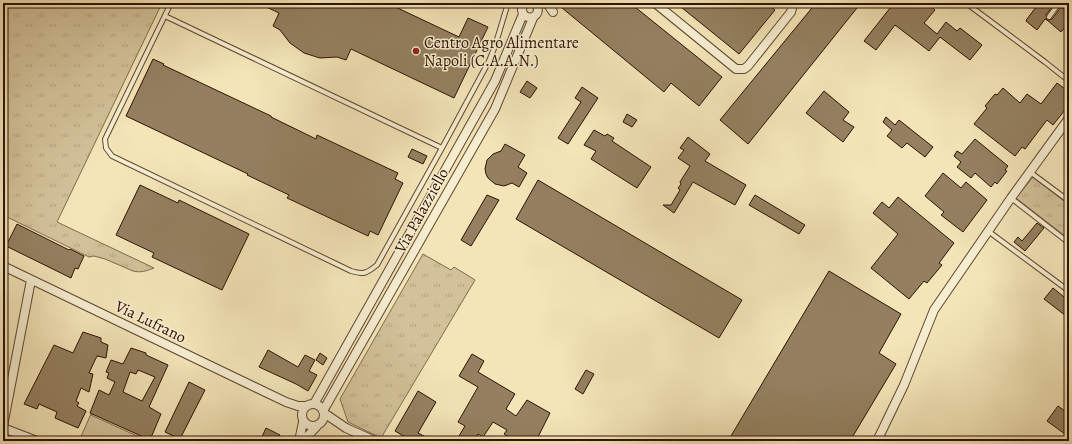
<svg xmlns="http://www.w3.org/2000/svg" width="1072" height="444" font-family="Alegreya,serif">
  <defs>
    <pattern id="grass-tufts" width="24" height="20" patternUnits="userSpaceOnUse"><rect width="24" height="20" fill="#d2c199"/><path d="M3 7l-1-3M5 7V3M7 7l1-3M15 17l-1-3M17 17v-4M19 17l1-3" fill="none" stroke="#b5a582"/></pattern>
  </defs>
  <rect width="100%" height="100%" fill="#f3e5b8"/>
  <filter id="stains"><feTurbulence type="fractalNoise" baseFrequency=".005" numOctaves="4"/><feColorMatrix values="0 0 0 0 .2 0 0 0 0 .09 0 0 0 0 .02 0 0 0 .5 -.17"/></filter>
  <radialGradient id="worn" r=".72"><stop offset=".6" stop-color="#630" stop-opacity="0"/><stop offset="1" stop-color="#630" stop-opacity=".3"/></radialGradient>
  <path fill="url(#grass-tufts)" stroke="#806a4c" d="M3 3H162L57 222 154 268C146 271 141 273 133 271L105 259 94 256 89 257 3 215Z
    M1033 177 1069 205V239L1016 198Z
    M423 254 451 270 454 267 475 280 381 438 348 422 340 399Z"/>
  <path fill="#d2c199" stroke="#806a4c" d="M91 414V415L148 441H79Z"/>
  <path fill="#948060" stroke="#2e1200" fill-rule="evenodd" d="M258 3H387L459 37 468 18 488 27 454 98 351 49 346 60 337 57 320 58 304 53 290 43 280 30 273 26 279 13Z
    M556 3H630L722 77 699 106 671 83 664 92Z
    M676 3H766L775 10 739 54Z
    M816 3H861L748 144 720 120Z
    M894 3H927L935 10 924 23 937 34 946 22 957 31 960 28 982 45 970 60 940 37 929 51 895 25 876 50 864 41Z
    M1032 3H1055L1046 15 1047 20 1045 19 1037 30 1026 21 1027 19 1036 7Z
    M1069 6V22L1061 32 1047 20H1049L1052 19 1061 7 1065 10Z
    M153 59 164 64 163 65 271 116V117L316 139 317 135 398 173 395 179 403 183 378 235 370 231 368 236 287 198 289 195 247 175 248 174 126 116Z
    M527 81 537 88 530 98 520 92Z
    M1057 83 1069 92V105L1053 125 1047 120 1025 149 1022 147 1015 156 974 124 987 108 985 106 995 94 997 95 1003 88 1020 103 1027 94 1041 104Z
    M582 87 598 98 568 144 558 138 581 102 575 98Z
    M824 91 849 112 843 120 854 127 843 142 806 113Z
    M627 114 637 120 632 127 623 122Z
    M886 117 895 125 899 120 933 147 925 157 907 143 902 148 887 136 892 130 883 122Z
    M594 130 605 136 607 134 614 138 612 141 651 167 637 188 591 159 596 151 584 145Z
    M688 137 710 154 705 161 746 185 735 205 693 182 674 213 663 205H671L680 190 678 188 681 184 680 182 690 166 678 158 684 150 680 148Z
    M975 139 1008 166 1005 170 1007 171 997 184 995 182 991 187 975 173 971 178 957 167 961 162 954 156 957 151 962 154Z
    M505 144 525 155 518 167 527 173 519 187 512 183 504 186 495 184 488 178 486 174 485 169 487 160 493 154 501 151Z
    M412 149 427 156 423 164 408 157Z
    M943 173 961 188 966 182 987 200 963 232 941 215 944 212 925 196Z
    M538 180 742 300 719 338 516 219Z
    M140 185 178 203 179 200 249 234 222 290 152 257 154 253 116 235Z
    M487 195 499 200 471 246 461 240Z
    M755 195 805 225 799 234 749 205Z
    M898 197 954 243 939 263 942 265 927 283 924 281 909 299 871 268 898 234 873 213 882 202 889 208Z
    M1037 223 1044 228 1025 251 1014 242 1018 237 1022 241Z
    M17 224 69 250 70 249 84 256 78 269 75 268 71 278 6 246Z
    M829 271 901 314 879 353 896 364 850 441H728Z
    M1053 288 1069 301V313L1066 316 1044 299Z
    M83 332 101 338V342L108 345 106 358 97 356 89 373 93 374 89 392 81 388 76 401 79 403 77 406 86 411 78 428 55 418 57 412 39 404 37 409 24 404 54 345 73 353Z
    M131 348 146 353V355L168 365 149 407 161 414 150 440 90 413 99 390 109 395 115 382 107 378 109 373 106 372 111 360 123 364ZM138 370 155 377 142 401 123 392 130 372 136 374Z
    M268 350 298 367 305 355 315 360 309 371 317 375 308 391 296 384 259 367Z
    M320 353 327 358 323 365 316 360Z
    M472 354 484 361 478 372 515 394 506 409 516 416 527 400 550 413 538 437 541 441H516L504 434 507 430 493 422 483 437 478 434 474 441H456L465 426 458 422 478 387 459 376Z
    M586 370 594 374 583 394 575 389Z
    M189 382 205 390 180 439 165 432Z
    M418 391 436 402 418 433 434 441H412L395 431Z
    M1058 406 1069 414V437L1047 421Z
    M266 428 280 435 277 441H260Z"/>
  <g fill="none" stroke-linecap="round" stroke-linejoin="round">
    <defs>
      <path id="lane" d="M171 3 105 139 106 148 112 156 351 271C364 275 367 273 377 265L442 148 489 61 495 46 508 3
        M966 3 1045 62 1069 81
        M165 16 442 148
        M1049 17 1059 3
        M1030 172 1069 201
        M1011 198 1069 243
        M988 231 1069 291"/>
      <path id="street" d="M525 3C521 7 521 12 525 16 535 21 542 11 535 3
        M547 3 553 12
        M655 3 736 69H744L748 66 791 12 792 8 790 3
        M3 266 286 402 298 406H307
        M302 415a11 11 0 1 1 22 0a11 11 0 1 1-22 0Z
        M314 404 495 81 523 14
        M323 411 495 109 533 18
        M324 413 346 428 375 441
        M3 426 31 280
        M3 428 37 441
        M299 441 303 422
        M303 441 317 426
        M877 441 904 385 934 310 1011 198 1069 118"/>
    </defs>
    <use href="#lane" stroke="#5f472e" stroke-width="6"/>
    <use href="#street" stroke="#5f472e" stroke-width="10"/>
    <use href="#lane" stroke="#f7eed1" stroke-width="4"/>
    <use href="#street" stroke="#f7eed1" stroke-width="8"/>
  </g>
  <circle fill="#8f2418" stroke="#f7eed1" stroke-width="1.5" cx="416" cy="51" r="4"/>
  <g text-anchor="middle" stroke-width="3" stroke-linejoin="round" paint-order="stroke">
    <g font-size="16" fill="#2e1200" stroke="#f7eed1" text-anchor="start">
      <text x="424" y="48">Centro Agro Alimentare<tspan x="424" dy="18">Napoli (C.A.A.N.)</tspan></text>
    </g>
    <g font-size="16" fill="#2e1200" stroke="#f7eed1">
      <text transform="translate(421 210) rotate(-61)" y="6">Via Palazziello</text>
      <text transform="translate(151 321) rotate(26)" y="6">Via Lufrano</text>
    </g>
  </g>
  <rect width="1072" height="444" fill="none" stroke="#f3e5b8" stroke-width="16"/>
  <rect x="4" y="4" width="1064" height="436" fill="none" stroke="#2e1200" stroke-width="2"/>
  <rect x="8" y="8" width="1056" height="428" fill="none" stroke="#2e1200"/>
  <rect width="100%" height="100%" filter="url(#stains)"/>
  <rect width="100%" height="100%" fill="url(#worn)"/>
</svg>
